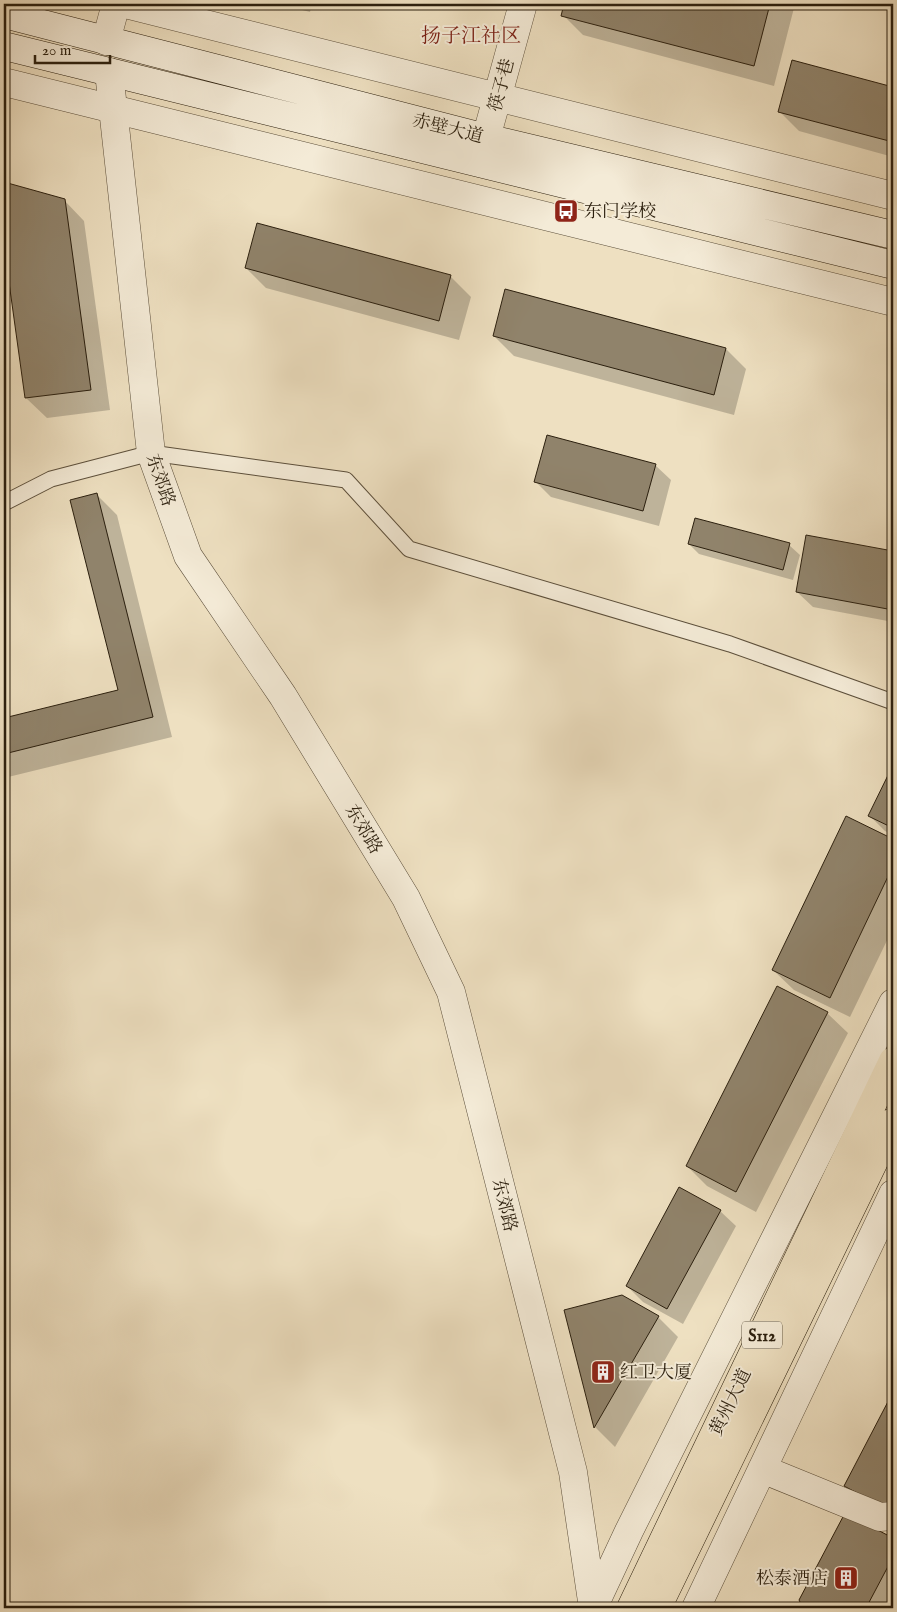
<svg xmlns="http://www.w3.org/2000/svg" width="897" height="1612" font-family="'IM FELL English','Noto Serif SC',serif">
  <rect width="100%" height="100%" fill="#eee0c1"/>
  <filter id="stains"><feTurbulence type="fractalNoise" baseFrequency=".004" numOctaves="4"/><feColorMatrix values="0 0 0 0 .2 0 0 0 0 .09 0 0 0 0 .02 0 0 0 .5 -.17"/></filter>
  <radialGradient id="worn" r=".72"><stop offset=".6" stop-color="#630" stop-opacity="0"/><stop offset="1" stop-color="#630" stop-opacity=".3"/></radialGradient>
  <path fill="#0003" d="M279 4H312L310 12Z
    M566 4H795L774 86 583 35 563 15Z
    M793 61 893 88V157L799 131 779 111Z
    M4 183 64 200 84 221 110 410 47 418 26 398 7 260 4 259Z
    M246 268 451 277 471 297 459 340 266 288Z
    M494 336 726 349 746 369 734 415 514 356Z
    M4 446 10 452 4 481Z
    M655 465 671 480 659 526 551 497 536 482Z
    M96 494 117 515 172 737 4 778V720L119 691Z
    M807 537 893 553V622L813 607 797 592Z
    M689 544 789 545 800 555 793 580 699 554Z
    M893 767V835L885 831 870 816Z
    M847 818 893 840V928L850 1017 794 990 773 970Z
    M778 988 827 1013 848 1033 756 1212 707 1186 687 1166Z
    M720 1211 736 1226 683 1324 643 1302 627 1286Z
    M565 1311 658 1317 678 1337 615 1447 595 1427Z
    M893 1394V1521L865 1506 845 1486Z
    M845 1514 893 1540V1608H805L801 1600Z"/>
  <path fill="#90836b" stroke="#2b1f0e" d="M564 4H770L754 66 561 16Z
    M792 60 893 87V142L778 112Z
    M4 182 65 199 91 390 25 398 4 246Z
    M257 223 451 275 439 321 245 268Z
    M505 289 726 348 714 395 493 336Z
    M547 435 656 464 643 511 534 482Z
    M97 493 153 717 4 754V718L118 690 70 500Z
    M695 518 790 543 783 570 688 544Z
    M806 535 893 551V610L796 592Z
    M893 765V828L868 816Z
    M846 816 893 839V866L830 998 772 970Z
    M777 986 828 1012 736 1192 686 1166Z
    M679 1187 721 1210 667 1309 626 1286Z
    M622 1295 659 1316 594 1428 564 1310Z
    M893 1392V1512L844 1486Z
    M845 1513 893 1538V1557L866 1608H803L799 1600Z"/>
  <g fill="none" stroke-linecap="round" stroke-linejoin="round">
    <defs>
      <path id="lane" d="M4 503 51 479 151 453 346 480 409 549 730 644 893 702"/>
      <path id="street" d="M125 4 893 196
        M106 41 116 4
        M109 72 151 453 188 556 283 696 406 898 451 992 573 1472 593 1608
        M4 82 893 302
        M486 138 523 4
        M762 1469 880 1517 893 1516
        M593 1608 629 1531 893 1003
        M696 1608 893 1194"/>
      <path id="secondary" d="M4 14 486 138 893 235
        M4 46 893 265"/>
      <path id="primary" d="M631 1608 893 1061
        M657 1608 893 1122"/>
    </defs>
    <use href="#lane" stroke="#5c4f3b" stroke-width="17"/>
    <use href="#street" stroke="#5c4f3b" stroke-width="29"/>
    <use href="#secondary" stroke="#2b1f0e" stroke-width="29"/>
    <use href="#primary" stroke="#2b1f0e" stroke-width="29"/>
    <use href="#lane" stroke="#f4ebd7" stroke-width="15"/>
    <use href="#street" stroke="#f4ebd7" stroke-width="28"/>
    <use href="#secondary" stroke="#f4ebd7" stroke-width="28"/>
    <use href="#primary" stroke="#eee0c1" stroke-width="28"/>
  </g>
  <defs>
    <symbol id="bus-square" viewBox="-11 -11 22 22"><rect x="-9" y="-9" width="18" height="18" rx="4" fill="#8f2418" stroke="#f4ebd7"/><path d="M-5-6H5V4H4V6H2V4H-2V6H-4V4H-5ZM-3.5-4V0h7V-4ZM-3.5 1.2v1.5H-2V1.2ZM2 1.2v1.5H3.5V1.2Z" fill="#fff"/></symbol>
    <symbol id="building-square" viewBox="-11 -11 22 22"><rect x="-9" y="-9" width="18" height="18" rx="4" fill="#8f2418" stroke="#f4ebd7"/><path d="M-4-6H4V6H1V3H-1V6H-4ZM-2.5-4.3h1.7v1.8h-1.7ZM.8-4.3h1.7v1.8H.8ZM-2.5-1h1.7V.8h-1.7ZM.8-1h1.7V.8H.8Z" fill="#fff"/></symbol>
  </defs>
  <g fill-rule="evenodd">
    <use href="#bus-square" x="552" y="197" width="28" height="28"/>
    <use href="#building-square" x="589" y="1358" width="28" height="28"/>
    <use href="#building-square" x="832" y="1564" width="28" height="28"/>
  </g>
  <g text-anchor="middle" stroke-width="4" stroke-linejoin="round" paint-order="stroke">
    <rect fill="#f4ebd7" stroke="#675c4a" stroke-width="1" x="742" y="1321.5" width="40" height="27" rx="4"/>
    <g font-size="16" font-weight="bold" fill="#2b1f0e">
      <text x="762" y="1341">S112</text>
    </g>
    <g font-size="18" fill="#2b1f0e" stroke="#f4ebd7">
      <text transform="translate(501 85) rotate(-75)" y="6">筷子巷</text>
      <text transform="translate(448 128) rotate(14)" y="6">赤壁大道</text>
      <text transform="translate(161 480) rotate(71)" y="6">东郊路</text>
      <text transform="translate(364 829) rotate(59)" y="6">东郊路</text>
      <text transform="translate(505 1205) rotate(76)" y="6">东郊路</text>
      <text transform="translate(730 1402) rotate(-64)" y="6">黄州大道</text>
    </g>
    <g font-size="18" fill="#2b1f0e" stroke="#f4ebd7" text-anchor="start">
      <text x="584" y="217">东门学校</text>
      <text x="620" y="1378">红卫大厦</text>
      <text x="828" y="1584" text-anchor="end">松泰酒店</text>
    </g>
    <g font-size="20" fill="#7a1f14" stroke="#f4ebd7">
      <text x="471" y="42">扬子江社区</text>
    </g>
  </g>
  <rect width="897" height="1612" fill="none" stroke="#eee0c1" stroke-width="20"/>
  <rect x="5" y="5" width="887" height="1602" fill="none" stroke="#2b1f0e" stroke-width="2.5"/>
  <rect x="10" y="10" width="877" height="1592" fill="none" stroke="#2b1f0e"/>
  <path d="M35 55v8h75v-8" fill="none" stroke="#2b1f0e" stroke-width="2.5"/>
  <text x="42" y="55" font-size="15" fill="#2b1f0e" stroke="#f4ebd7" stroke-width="4" paint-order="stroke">20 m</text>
  <rect width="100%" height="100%" filter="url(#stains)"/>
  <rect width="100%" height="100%" fill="url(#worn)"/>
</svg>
